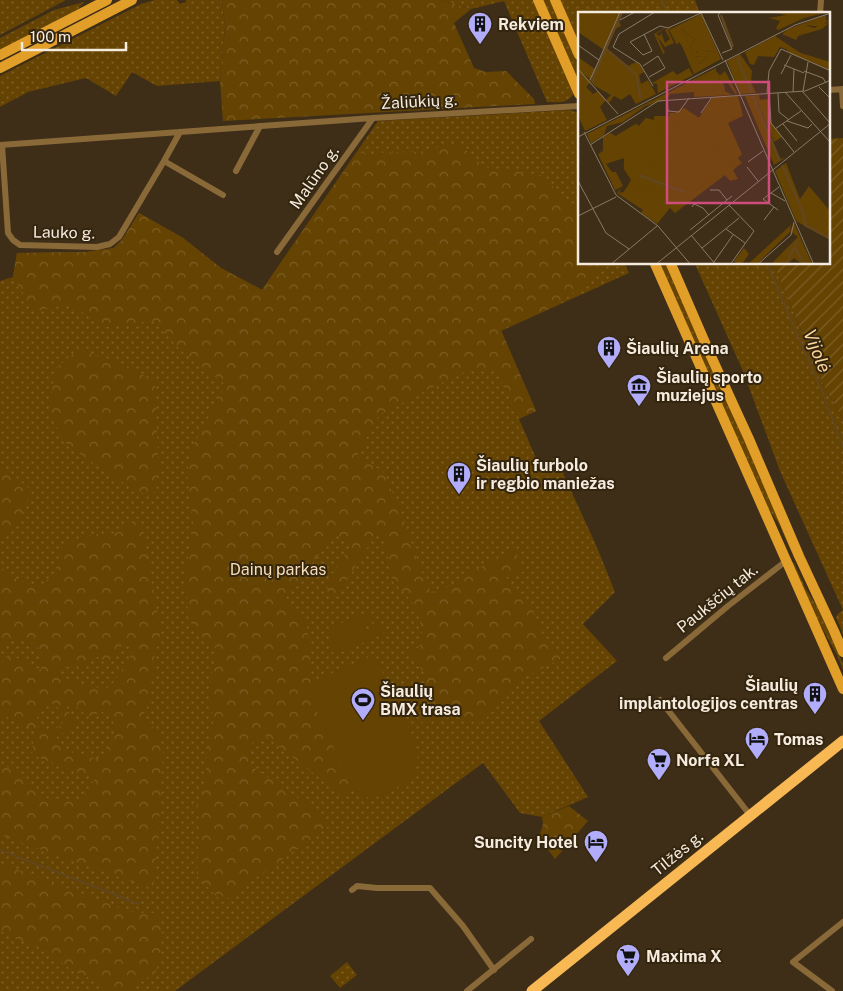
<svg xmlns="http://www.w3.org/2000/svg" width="843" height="991" font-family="'Public Sans',sans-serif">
  <defs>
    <pattern id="grass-dots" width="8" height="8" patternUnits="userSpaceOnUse" patternTransform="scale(1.25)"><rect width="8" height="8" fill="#654302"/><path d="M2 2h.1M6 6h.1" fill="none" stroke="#7c5e26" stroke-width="1.8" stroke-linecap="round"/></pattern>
    <pattern id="forest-crowns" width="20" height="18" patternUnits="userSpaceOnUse" patternTransform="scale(1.25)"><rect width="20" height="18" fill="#654302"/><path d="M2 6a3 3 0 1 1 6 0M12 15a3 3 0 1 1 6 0" fill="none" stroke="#7c5e26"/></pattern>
    <pattern id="garden-furrows" width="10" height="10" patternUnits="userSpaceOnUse" patternTransform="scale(1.25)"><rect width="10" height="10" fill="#654302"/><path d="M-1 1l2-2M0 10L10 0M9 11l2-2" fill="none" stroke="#7c5e26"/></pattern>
  </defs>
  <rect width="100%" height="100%" fill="#3e2e18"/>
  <path fill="url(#grass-dots)" d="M0 0H66L0 35Z
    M155 0H177L180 4 186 2V0H222L225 27 220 81 157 86 132 72 116 96 86 78 28 92 0 107V76L141 4Z
    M440 0H533L572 90 573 95C566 104 558 102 547 102L504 1 471 9Z
    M543 0H550L579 66V83Z
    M560 0H695L700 14H579V43Z
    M84 2 78 9 0 50V38L54 10Z
    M570 110 579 113V264H625L629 273 501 331 536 411 519 419 539 465 556 458 596 545 615 592 583 624 617 661 539 721 588 797 542 817 520 813 483 763 175 991H0V281L13 277 17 253 86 252 114 248 122 240 139 213 183 238 221 268 262 290 378 121Z
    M659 264H666L792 548V551L790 549 779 524 767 507Z
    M695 264H774L782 284 825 388 843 419V634L836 617 838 614 843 610 780 471 743 371Z
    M792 562 794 563 806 589 817 606 843 664V670L837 655 816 617Z
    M347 962 357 975 340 988 330 976Z"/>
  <path fill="url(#forest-crowns)" fill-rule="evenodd" d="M222 0H440L471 9 454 23 474 68 486 72 506 71 534 99 535 104 223 121 220 81 225 27Z
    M456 145 467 151 484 167 540 175 550 181 558 197 579 206V264H604L597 274 556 306 501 330 536 411 519 418 495 369 468 370 427 390 379 415 357 456 383 472 401 511 418 563 431 593 453 585 470 573 514 549 526 571 505 578 533 610 546 644 560 652V659L527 676 480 724 454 716 423 724C422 720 418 713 419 709 420 697 429 687 424 673 422 668 413 661 409 655L411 651 419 647 422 639V630L416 607 392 579 384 540 377 532 337 596 328 595 327 582 351 546 335 533 284 601 307 624 312 682 305 685 353 789 343 796 264 735 251 744 248 764 319 812 328 827 222 902 197 876 199 823 197 805 206 783 207 752 213 723 210 680 218 650 197 632 188 617 186 570 193 522 187 471 193 446 226 385 183 352 153 321 103 327 70 304 34 311 13 277 17 253 86 252 114 248 122 240 139 213 183 238 221 268 262 290 356 153 420 152 430 151 440 146Z
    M77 350 113 360 155 381 159 478 152 496 134 490 68 446 49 414 55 369Z
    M0 470 10 473 32 491 18 522 0 542Z
    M135 520 141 522 161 632 153 661 155 670 154 677 150 683V701L142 717 160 734 163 751 161 799 153 889 0 835V765L20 771 38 797 54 799 81 800 95 779 32 755 34 730 0 714V664L9 654 41 670 42 652 25 637 7 642 0 647V567C9 573 29 590 40 585 46 583 55 573 59 569L62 545 94 534 107 535 119 532ZM127 644 130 646 132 653 115 681 107 688 90 687 63 678 60 672 62 668C68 667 74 667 79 666 87 664 91 657 98 657L104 660H110L121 646ZM69 703 73 704 87 716 96 715 99 712 109 713 112 717 115 730 110 748 98 759 71 752 60 744 56 736C62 732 67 733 73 730L76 722 67 710V705ZM46 704H54C62 711 64 714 62 725 58 727 52 731 47 731 33 732 37 715 40 708Z
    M569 806 588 821 555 859 537 835 540 834 543 824 542 817Z
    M0 863 117 907C124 909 130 912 137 913 142 913 148 912 153 913 170 916 159 960 156 972L128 991H110L96 981 71 970 47 950 8 936 0 930Z"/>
  <path fill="url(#garden-furrows)" d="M843 138V419L825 388 782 284 774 264H829V139Z"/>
  <path fill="#654302" d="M368 611 374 615 372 623 367 625 365 628 368 630 376 624 381 625 385 630 383 634 341 652 336 653 329 651V646L332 628C336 625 339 624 344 622 352 619 360 615 368 611Z
    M374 655 413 737C416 746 419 756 417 765 414 780 385 798 370 798 363 797 358 794 353 789L305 685Z"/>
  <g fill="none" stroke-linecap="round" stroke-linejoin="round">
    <path stroke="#61461e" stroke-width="2" d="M662 0 668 14
      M767 264 823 394 843 447
      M0 850 139 904"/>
    <path stroke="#8a6939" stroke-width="6" d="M820 14 821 0
      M842 89 843 106
      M829 90 843 89
      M0 145 373 118 579 106
      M2 145 8 233 13 240 20 245 97 247 110 244 119 237 164 161 180 132
      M164 161 223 195
      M236 171 260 126
      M277 252 373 118
      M666 658 728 606 786 561
      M660 700 750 815
      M352 890 357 886 377 888H430L463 926 494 970
      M467 991 531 939
      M832 991 793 962 843 922"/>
    <path stroke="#e19e28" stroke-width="10" d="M538 0 579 94
      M555 0 579 55
      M0 55 107 0
      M0 68 132 0
      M655 264 843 689
      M671 264 710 354 749 439 799 556 834 631 843 652"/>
    <path stroke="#f8b853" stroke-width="11" d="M532 991 843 741"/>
  </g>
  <defs>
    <symbol id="building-pin" viewBox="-11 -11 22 30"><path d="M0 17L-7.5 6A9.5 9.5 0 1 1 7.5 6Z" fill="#b1adfa" stroke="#33250e"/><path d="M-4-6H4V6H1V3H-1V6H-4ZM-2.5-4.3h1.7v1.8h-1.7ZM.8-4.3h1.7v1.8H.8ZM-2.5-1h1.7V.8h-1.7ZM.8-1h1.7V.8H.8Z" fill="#111"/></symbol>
    <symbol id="museum-pin" viewBox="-11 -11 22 30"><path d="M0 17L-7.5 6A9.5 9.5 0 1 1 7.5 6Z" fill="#b1adfa" stroke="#33250e"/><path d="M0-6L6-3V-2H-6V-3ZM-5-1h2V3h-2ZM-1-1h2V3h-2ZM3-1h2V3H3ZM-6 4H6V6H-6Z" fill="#111"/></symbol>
    <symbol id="stadium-pin" viewBox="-11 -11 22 30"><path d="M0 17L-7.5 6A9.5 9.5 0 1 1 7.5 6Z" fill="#b1adfa" stroke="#33250e"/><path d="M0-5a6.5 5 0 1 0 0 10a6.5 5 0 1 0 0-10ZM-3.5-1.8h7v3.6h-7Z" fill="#111"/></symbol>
    <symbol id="hotel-pin" viewBox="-11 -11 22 30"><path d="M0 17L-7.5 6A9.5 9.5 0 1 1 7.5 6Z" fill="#b1adfa" stroke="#33250e"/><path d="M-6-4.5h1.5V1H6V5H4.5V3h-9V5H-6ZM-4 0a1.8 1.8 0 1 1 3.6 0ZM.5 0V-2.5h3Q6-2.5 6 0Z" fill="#111"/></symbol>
    <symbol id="supermarket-pin" viewBox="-11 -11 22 30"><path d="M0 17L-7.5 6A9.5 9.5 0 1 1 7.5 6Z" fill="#b1adfa" stroke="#33250e"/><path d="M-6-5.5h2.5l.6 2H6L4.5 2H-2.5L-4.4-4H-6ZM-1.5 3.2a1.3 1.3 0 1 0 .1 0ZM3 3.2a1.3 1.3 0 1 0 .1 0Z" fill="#111"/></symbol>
  </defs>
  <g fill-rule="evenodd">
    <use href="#building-pin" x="466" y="10" width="28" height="38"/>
    <use href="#building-pin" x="595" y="334" width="28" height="38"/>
    <use href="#museum-pin" x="625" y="372" width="28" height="38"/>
    <use href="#building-pin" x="445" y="460" width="28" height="38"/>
    <use href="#building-pin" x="801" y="680" width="28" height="38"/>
    <use href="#stadium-pin" x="349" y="686" width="28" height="38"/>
    <use href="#hotel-pin" x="743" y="725" width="28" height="38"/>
    <use href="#supermarket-pin" x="645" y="746" width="28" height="38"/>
    <use href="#hotel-pin" x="582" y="828" width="28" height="38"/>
    <use href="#supermarket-pin" x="614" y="942" width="28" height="38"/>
  </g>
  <g text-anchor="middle" stroke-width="4" stroke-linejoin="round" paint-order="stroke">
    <g font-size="16" font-weight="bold" fill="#f5ebde" stroke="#33250e" text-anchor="start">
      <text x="498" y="30">Rekviem</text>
      <text x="626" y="354">Šiaulių Arena</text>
      <text x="656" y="383">Šiaulių sporto<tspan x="656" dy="18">muziejus</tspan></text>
      <text x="476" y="471">Šiaulių furbolo<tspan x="476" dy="18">ir regbio maniežas</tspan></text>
      <text x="798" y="691" text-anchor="end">Šiaulių<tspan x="798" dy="18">implantologijos centras</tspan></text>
      <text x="380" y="697">Šiaulių<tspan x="380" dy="18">BMX trasa</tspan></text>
      <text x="774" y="745">Tomas</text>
      <text x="676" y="766">Norfa XL</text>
      <text x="578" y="848" text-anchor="end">Suncity Hotel</text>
      <text x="646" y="962">Maxima X</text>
    </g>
    <g font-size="16" fill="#f5ebde" stroke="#33250e">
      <text transform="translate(419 101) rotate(-3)" y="6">Žaliūkių g.</text>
      <text transform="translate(314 177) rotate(-55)" y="6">Malūno g.</text>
      <text transform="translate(64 232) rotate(1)" y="6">Lauko g.</text>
      <text transform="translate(717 598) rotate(-39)" y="6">Paukščių tak.</text>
      <text transform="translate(677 853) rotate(-39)" y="6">Tilžės g.</text>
    </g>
    <g font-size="16" fill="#f8ddb9" stroke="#33250e">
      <text x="278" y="575">Dainų parkas</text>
    </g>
    <g font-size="18" font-style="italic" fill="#fcd49c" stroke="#33250e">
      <text transform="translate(817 351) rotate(68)" y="6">Vijolė</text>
    </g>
  </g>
  <g transform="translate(578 12)">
    <rect width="252" height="252" fill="#3e2e18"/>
    <path d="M0 0H45L41 9 43 14 37 17 28 38 50 54 58 50 62 53 66 60 61 63 63 72 70 68 78 82 58 92 52 82 43 88 36 84 31 91 28 88 33 83 17 74 0 57V45L17 57 26 38 0 20ZM193 0H250L226 6 200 18 198 16 202 9 191 6 208 3ZM123 2 143 47 116 62 104 34 101 30 99 33 91 18ZM103 16 117 28 112 34 117 45 124 44 118 39 137 40 131 41 122 52 119 50ZM248 3V9L225 12 236 16 252 10 244 17 220 24 218 28 204 22 210 17ZM93 12 78 22 82 24 83 20 87 31 92 27 87 18 95 14 90 18 96 31 87 35 89 38 79 24 87 41 85 42 76 22ZM162 42 174 59 173 70 178 81 162 82 149 49ZM111 56 115 63 80 81 79 72 74 71 95 59 99 63ZM138 56V59L116 69V80L92 82 89 87 67 94 45 110 29 114 26 123 13 131 9 122ZM0 58 11 66 13 70 8 75 15 82 20 79 28 88 22 95 29 108 7 119 0 104ZM147 59 159 81 158 83 150 71 140 69 142 64 139 62 143 63ZM181 83 182 88 178 89 195 134 202 147 207 146 196 153 167 84ZM160 84 165 104 150 111 164 142 160 146 164 151 155 158 160 167 152 169 147 163 97 201 92 196 79 212 63 201 65 198 39 181 43 176 41 181 46 180 53 168 46 157V146L28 152 34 160H38L45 174 37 178 20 142 25 139V125L32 121 38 124 58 112 61 114 68 106 76 109V104H90L106 96 121 106 135 85ZM208 151 222 187 231 174 252 199V228L218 209 197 159ZM216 211 234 252H224L216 246 212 250 193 252 220 225 212 219ZM213 213 212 220 179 252 169 253Z" fill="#654302" fill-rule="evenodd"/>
    <path d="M251 8 243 15 229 13 223 22 208 19 225 12ZM103 16 117 28 112 34 118 45 123 44 119 42 121 36 129 40 134 39 133 33 137 41H131L122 52 118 50ZM197 24 227 44 202 35 196 45 180 44 176 53 172 52 167 40ZM138 59 142 64 140 69 146 72 147 79 154 83 116 85V69ZM144 88 156 92 163 101 150 111 154 120 146 115 132 126 141 142 151 137 157 150 147 158H140V144L135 135 129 143 130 135 124 143 132 166 120 161 129 171 116 180 113 177 115 149 112 140 116 117 108 109 93 108 91 101H103L106 96 121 106 132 89ZM76 104 86 107 83 116 77 114 84 122 73 115 64 114 63 118 71 126 90 128 93 130 88 138 92 141 106 134 108 178 61 161V138L51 152 53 162 46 157V147L39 139V123L58 112 61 114 68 106 76 108ZM92 148 94 151 90 150 86 154 100 165 99 167 88 163 90 159 85 156 83 163 72 157 75 153 72 151V150L84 152ZM98 113 108 117 107 131 95 121ZM61 164 108 181V188L103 191 82 178 74 179 72 173 69 177 56 173 54 170ZM52 173 71 184 65 192H58V185L54 188 48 184 46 179Z" fill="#654302" fill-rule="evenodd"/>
    <path d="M207 36 252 50V58L213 42ZM192 87 193 111 204 125 196 130 178 88Z" fill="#654302"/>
    <path d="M32 123 39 126V143L34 146 27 143V126ZM126 159a7 7 0 1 1 14 0a7 7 0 1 1-14 0ZM166 236 171 242 164 252H159L156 249Z" fill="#654302"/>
    <path fill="none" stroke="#61461e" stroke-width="2.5" d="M143 3 155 35M28 37 58 62 63 88M159 45 174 81M16 72 15 66 44 0M175 84 202 149M204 153 226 203 227 213 253 227M61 163 106 180M217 236 227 253M208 253 219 229"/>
    <path fill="none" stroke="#877a67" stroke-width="1" d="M143 0 140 3 154 37 144 41M42 8 57 0M66 22 74 39 65 43 52 30 82 14 90 16 123 1 145 48M0 33 21 48 12 68M21 48 42 0M147 48 236 253M206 53 226 61M65 54 80 44 87 56 71 65M0 57 40 102M226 59 245 66 248 71M203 62 213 43M75 74 62 52 35 35 41 22 77 0M241 75 253 87M224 79 252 111M225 79 230 50M207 80 242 119M215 80 216 57M189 81 191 59 203 37 253 59M191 81 193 111 216 140M200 81 201 100 211 108M89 88 90 99 101 100 111 86M123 101 134 85M209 109 230 116 234 112M205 112 219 129M197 117 223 99M242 119 253 131M6 120 38 183 80 214 113 253M0 125 217 13 253 1M12 133 80 89 227 79 253 68M170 150 185 139M169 155 180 169M0 169 28 221 51 237M132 178H141L149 188M193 181 207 189M151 193 176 219 152 253M114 195 116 192 125 196 131 203M200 198 185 187 201 175M0 204 38 185M186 208 196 195M148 217 167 231M112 218 154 184M113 223 138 253M124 236 161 206M136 250 155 223M32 253 79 214M77 253 253 111M179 253 213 223 216 210"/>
    <path fill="#cf4d7c" fill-opacity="0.15" stroke="#cf4d7c" stroke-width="2.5" d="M89 70H191V191H89Z"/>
    <rect width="252" height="252" fill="none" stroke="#f5ebde" stroke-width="2.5"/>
  </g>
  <path d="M22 42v8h104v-8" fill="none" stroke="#f5ebde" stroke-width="2.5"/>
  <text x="30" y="42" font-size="15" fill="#f5ebde" stroke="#33250e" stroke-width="4" paint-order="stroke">100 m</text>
</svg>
